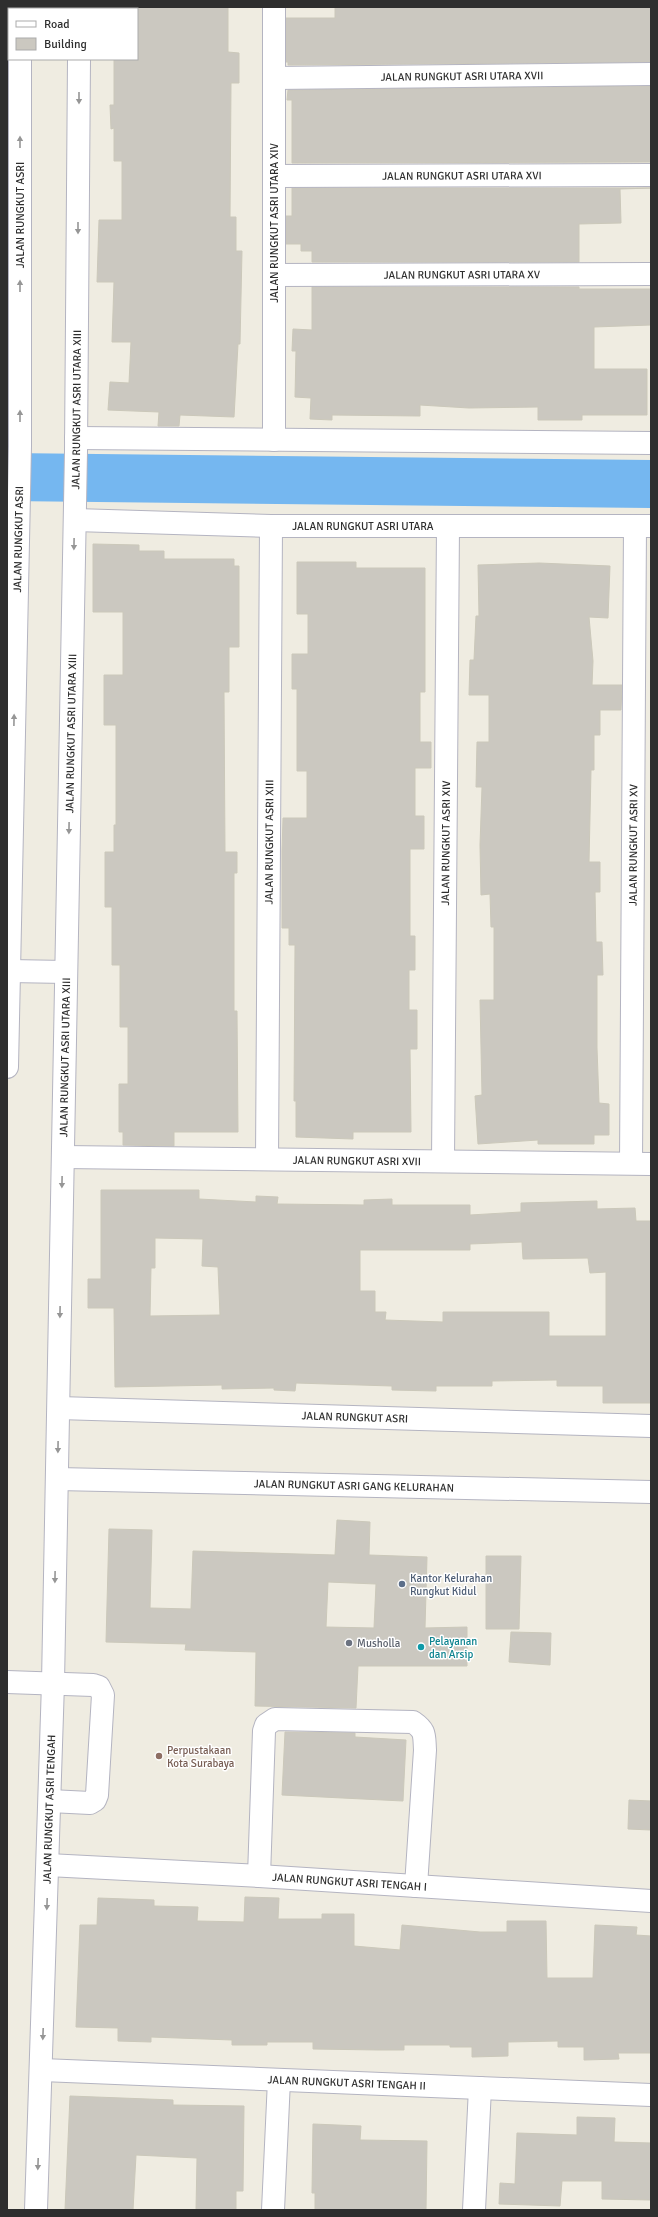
<svg xmlns="http://www.w3.org/2000/svg" width="658" height="2217" font-family="Signika,sans-serif">
  <rect width="100%" height="100%" fill="#efece1"/>
  <g fill="none" stroke-linecap="round" stroke-linejoin="round">
    <path stroke="#75b7f0" stroke-width="48" d="M7 477 651 484"/>
  </g>
  <path fill="#cbc8c0" stroke="#cbc8ba" fill-rule="evenodd" d="M137 7H228V52L239 53V83H231L230 217H236V251H242L240 344H238L234 417 180 415 179 426H158L159 412 108 410 110 382 129 383 131 342H112L114 282H97L99 220H122V161H114V128L111 129 110 105H114V59H137Z
    M335 7H651V62L288 65V62H286V18H335Z
    M651 86V162L292 163V100H287L288 90Z
    M292 188H651L620 189 621 223 579 224V262H312V251H301V244H286V216H292Z
    M312 287H579V289H651V325L594 327V369H647V415H582V420H538V407L469 408 420 405V416L332 415V420L310 419 311 398 295 397 296 351H292L293 329 312 330Z
    M93 544 139 545V551H164V559H234V566H239V647H229V692H224L225 852H237V873H234V1011H237L238 1132H174V1146L123 1145V1132H119V1084H128V1027H120V965H112V907H105V852H114V825H116V725H104V675H123V612H93Z
    M297 562H356V568H425V692H420V742H431V768H415V816H424V849H410V936H415V970H409V1010H417V1049H410L411 1132H353V1139L296 1137V1101H294L295 945H289V928H282V852L283 818H307V771H297V689H292V654H308V614H297Z
    M539 563 610 566 608 618 589 617 593 661 592 685H622L621 710H600V735H594V770H591L589 862H600V892H595L596 942H602L603 975H597V1048L599 1103 609 1104V1135H594V1144H538V1140L478 1144 475 1096 482 1095 480 1000H494V927H491L490 894 481 895 480 845 482 787H476L477 742H489V695H469L470 660H474L476 616H479L478 565Z
    M101 1190H199V1199L256 1202V1196L278 1197 277 1204 364 1205V1200L392 1199V1205H470V1215L521 1212V1203L597 1201V1209L635 1208 636 1221H651V1403H603V1386H557V1380L492 1381V1386H436V1391L392 1390V1386L296 1383 295 1391 274 1390V1388L222 1389V1385L115 1387 114 1308H88V1279H101ZM155 1238 203 1239 202 1266 218 1267 220 1315 150 1316 151 1268H155ZM522 1242 523 1259 588 1258 590 1273 606 1272V1336H549V1312H443V1322L385 1320 386 1312H375V1291H360V1250H470V1244Z
    M337 1520 370 1522 369 1555 427 1557 425 1628 467 1627V1666H358L356 1708 255 1706 256 1652 185 1650 186 1644 106 1642 109 1529 152 1530 150 1608 191 1609 193 1551 335 1555ZM328 1582 376 1584 374 1628 326 1627Z
    M486 1556H521L519 1629H486Z
    M511 1632 551 1633 550 1665 509 1662Z
    M285 1732 355 1733V1737L406 1740 403 1801 282 1795Z
    M629 1800 651 1801V1830L628 1829Z
    M245 1897 279 1898 278 1919H322V1914H354V1946L400 1950 402 1925 480 1932H507V1921H546L547 1978H593L595 1925 637 1927 636 1935 651 1936V2053H618L619 2059 584 2060V2047H558V2041L508 2042V2056L472 2057V2047H450V2045H404V2050H379L313 2049V2042H267V2045H232V2040L151 2037V2042L118 2041V2028L76 2027 80 1925H97L98 1898 154 1900V1906L198 1907 197 1921 244 1922Z
    M70 2096 173 2100V2105L244 2106 243 2191H236V2210H196L197 2158 136 2155 133 2210H65Z
    M577 2117 615 2118 614 2142 651 2143V2200L602 2199V2181H562L560 2206 499 2204 500 2183 515 2184 517 2133 577 2135Z
    M313 2124 361 2126 360 2140 427 2141 426 2210H315V2193H312Z"/>
  <g fill="none" stroke-linecap="round" stroke-linejoin="round">
    <defs>
      <g id="minor">
        <path d="M274 7V440"/>
        <path d="M20 9V7"/>
        <path d="M80 9V7"/>
        <path id="s1" d="M274 78 651 74"/>
        <path id="s2" d="M274 176 651 175"/>
        <path id="s3" d="M274 275 651 274"/>
        <path d="M76 438 651 443"/>
        <path id="s4" d="M75 520 271 526H651"/>
        <path d="M9 971 66 972"/>
        <path id="s5" d="M7 1067 20 446V59"/>
        <path id="s6" d="M63 1157 651 1164"/>
        <path id="s7" d="M267 1159 271 526"/>
        <path id="s8" d="M443 1161 448 526"/>
        <path id="s9" d="M631 1163 635 526"/>
        <path id="s10" d="M59 1408 651 1426"/>
        <path id="s11" d="M57 1479 651 1492"/>
        <path d="M7 1682 93 1685 99 1687 103 1695 97 1795 95 1800 90 1803 50 1801"/>
        <path id="s12" d="M48 1865 259 1876 651 1901"/>
        <path d="M259 1876 264 1731 266 1725 275 1719 413 1722C426 1731 424 1735 425 1750L416 1886"/>
        <path id="s13" d="M42 2070 651 2095"/>
        <path id="s14" d="M36 2210 53 1683 76 451 79 59"/>
        <path d="M273 2210 279 2080"/>
        <path d="M474 2210 480 2088"/>
      </g>
    </defs>
    <use href="#minor" stroke="#b4b4c1" stroke-width="24"/>
    <use href="#minor" stroke="#fff" stroke-width="22"/>
  </g>
  <defs><path id="oneway-solid" d="M-6-.8H1V-3.2L6.5 0L1 3.2V.8H-6Z"/></defs>
  <g fill="#969696">
    <use href="#oneway-solid" transform="translate(79 98) rotate(90)"/>
    <use href="#oneway-solid" transform="translate(20 142) rotate(-90)"/>
    <use href="#oneway-solid" transform="translate(78 228) rotate(90)"/>
    <use href="#oneway-solid" transform="translate(20 286) rotate(-90)"/>
    <use href="#oneway-solid" transform="translate(20 416) rotate(-90)"/>
    <use href="#oneway-solid" transform="translate(74 544) rotate(91)"/>
    <use href="#oneway-solid" transform="translate(14 720) rotate(-89)"/>
    <use href="#oneway-solid" transform="translate(69 828) rotate(91)"/>
    <use href="#oneway-solid" transform="translate(62 1182) rotate(91)"/>
    <use href="#oneway-solid" transform="translate(60 1312) rotate(91)"/>
    <use href="#oneway-solid" transform="translate(58 1447) rotate(91)"/>
    <use href="#oneway-solid" transform="translate(55 1577) rotate(91)"/>
    <use href="#oneway-solid" transform="translate(47 1904) rotate(92)"/>
    <use href="#oneway-solid" transform="translate(43 2034) rotate(92)"/>
    <use href="#oneway-solid" transform="translate(38 2164) rotate(92)"/>
  </g>
  <circle fill="#5c6f8a" stroke="#fff" stroke-width="1.5" cx="402" cy="1584" r="4"/>
  <circle fill="#6b7280" stroke="#fff" stroke-width="1.5" cx="349" cy="1643" r="4"/>
  <circle fill="#0f9aa8" stroke="#fff" stroke-width="1.5" cx="421" cy="1647" r="4"/>
  <circle fill="#8d6e63" stroke="#fff" stroke-width="1.5" cx="159" cy="1756" r="4"/>
  <g text-anchor="middle" stroke-width="3" stroke-linejoin="round" paint-order="stroke">
    <g font-size="11" fill="#2e2e2e" stroke="#fff">
      <text dy="4" stroke="none"><textPath href="#s1" startOffset="188">JALAN RUNGKUT ASRI UTARA XVII</textPath></text>
      <text dy="4" stroke="none"><textPath href="#s2" startOffset="188">JALAN RUNGKUT ASRI UTARA XVI</textPath></text>
      <text transform="translate(20 215) rotate(-90)" y="4">JALAN RUNGKUT ASRI</text>
      <text transform="translate(274 223) rotate(-90)" y="4">JALAN RUNGKUT ASRI UTARA XIV</text>
      <text dy="4" stroke="none"><textPath href="#s3" startOffset="188">JALAN RUNGKUT ASRI UTARA XV</textPath></text>
      <text dy="4" stroke="none"><textPath href="#s14" startOffset="1801">JALAN RUNGKUT ASRI UTARA XIII</textPath></text>
      <text dy="4" stroke="none"><textPath href="#s4" startOffset="288">JALAN RUNGKUT ASRI UTARA</textPath></text>
      <text dy="4" stroke="none"><textPath href="#s5" startOffset="528">JALAN RUNGKUT ASRI</textPath></text>
      <text dy="4" stroke="none"><textPath href="#s14" startOffset="1477">JALAN RUNGKUT ASRI UTARA XIII</textPath></text>
      <text dy="4" stroke="none"><textPath href="#s7" startOffset="317">JALAN RUNGKUT ASRI XIII</textPath></text>
      <text dy="4" stroke="none"><textPath href="#s8" startOffset="318">JALAN RUNGKUT ASRI XIV</textPath></text>
      <text dy="4" stroke="none"><textPath href="#s9" startOffset="318">JALAN RUNGKUT ASRI XV</textPath></text>
      <text dy="4" stroke="none"><textPath href="#s14" startOffset="1153">JALAN RUNGKUT ASRI UTARA XIII</textPath></text>
      <text dy="4" stroke="none"><textPath href="#s6" startOffset="294">JALAN RUNGKUT ASRI XVII</textPath></text>
      <text dy="4" stroke="none"><textPath href="#s10" startOffset="296">JALAN RUNGKUT ASRI</textPath></text>
      <text dy="4" stroke="none"><textPath href="#s11" startOffset="297">JALAN RUNGKUT ASRI GANG KELURAHAN</textPath></text>
      <text dy="4" stroke="none"><textPath href="#s14" startOffset="401">JALAN RUNGKUT ASRI TENGAH</textPath></text>
      <text dy="4" stroke="none"><textPath href="#s12" startOffset="302">JALAN RUNGKUT ASRI TENGAH I</textPath></text>
      <text dy="4" stroke="none"><textPath href="#s13" startOffset="305">JALAN RUNGKUT ASRI TENGAH II</textPath></text>
    </g>
    <g font-size="11" fill="#4e5e75" stroke="#fff" text-anchor="start">
      <text x="410" y="1582">Kantor Kelurahan<tspan x="410" dy="13">Rungkut Kidul</tspan></text>
    </g>
    <g font-size="11" fill="#0d838f" stroke="#fff" text-anchor="start">
      <text x="429" y="1645">Pelayanan<tspan x="429" dy="13">dan Arsip</tspan></text>
    </g>
    <g font-size="11" fill="#5b616d" stroke="#fff" text-anchor="start">
      <text x="357" y="1647">Musholla</text>
    </g>
    <g font-size="11" fill="#785e54" stroke="#fff" text-anchor="start">
      <text x="167" y="1754">Perpustakaan<tspan x="167" dy="13">Kota Surabaya</tspan></text>
    </g>
  </g>
  <rect width="658" height="2217" fill="none" stroke="#2e2e2e" stroke-width="16"/>
  <rect x="8" y="8" width="130" height="52" fill="#ffffff" stroke="#ababab"/>
  <rect x="16" y="21" width="20" height="6" fill="#ffffff" stroke="#ababab"/>
  <text x="44" y="28" font-size="12" fill="#2e2e2e">Road</text>
  <rect x="16" y="38" width="20" height="12" fill="#cbc8c0" stroke="#ababab"/>
  <text x="44" y="48" font-size="12" fill="#2e2e2e">Building</text>
</svg>
